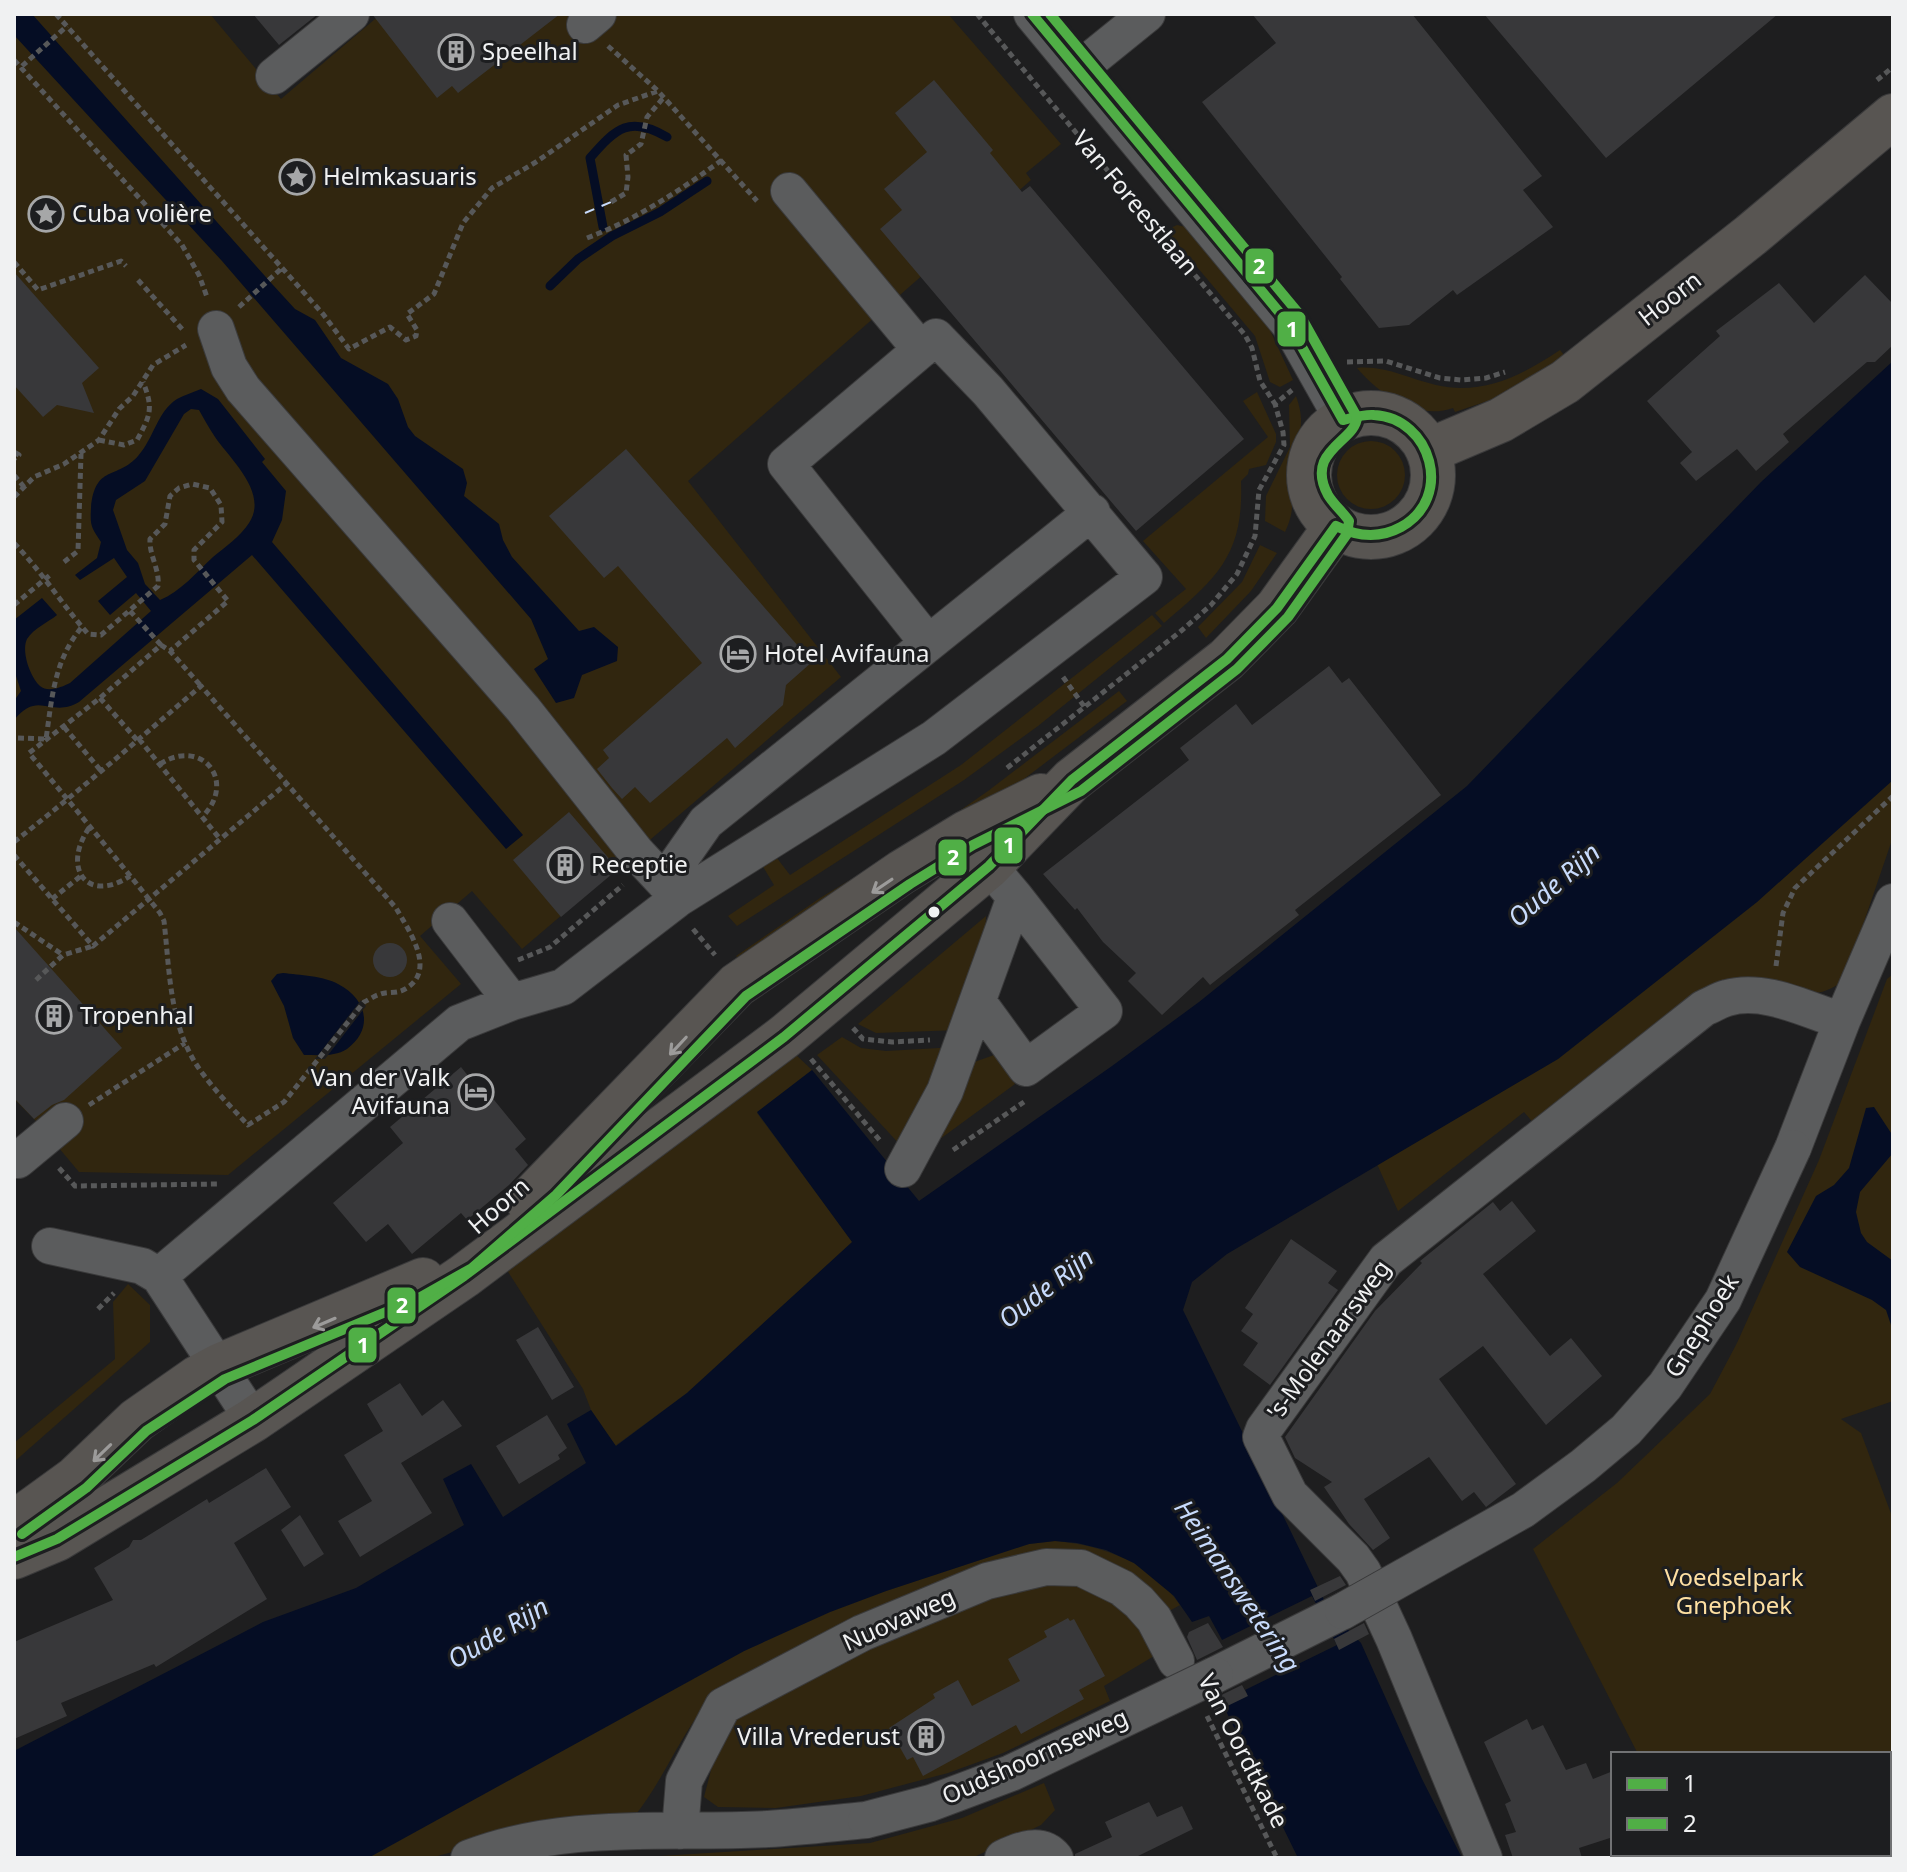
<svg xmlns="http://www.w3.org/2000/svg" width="1907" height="1872" font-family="'Noto Sans',sans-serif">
  <rect width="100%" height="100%" fill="#1e1e1f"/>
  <path fill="#31260f" d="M14 14H210L281 99 381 14H948L1061 144 1026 173 1031 180 688 481 841 677 522 949 472 891 420 936 461 984 228 1175 79 1172 38 1123 14 1099Z
    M1177 225 1186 227 1262 313 1293 380 1280 387 1270 382 1255 336 1166 230Z
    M1560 350 1568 360 1520 390 1455 412 1453 408C1417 421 1379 394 1357 368 1385 365 1409 379 1436 385 1482 396 1523 375 1560 350Z
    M1257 392 1276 434V442L1266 465 1249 469 1248 474 1241 481C1244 555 1217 578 1164 623L1155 613 1186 589 1143 541 1268 437 1243 401Z
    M1296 396C1309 432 1293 438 1292 470 1290 496 1297 507 1285 532L1265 521 1266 496 1290 447 1289 405Z
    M1337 475a34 34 0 1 1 68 0a34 34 0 1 1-68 0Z
    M1260 545 1277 553 1251 591 1206 638 1198 627 1242 582Z
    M1152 615 1162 626 1038 726 964 780 737 926 728 916 774 885 759 860 773 853 790 875 961 765Z
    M1119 691 1127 701 1008 791 745 966 736 956 820 898 926 834 988 791Z
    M1893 780V837L1844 980C1814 1004 1793 990 1760 980L1536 1126 1524 1112 1398 1211 1377 1164 1558 1059 1757 902Z
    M986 916 985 950 960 1030 876 1033 858 1024Z
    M1893 974V1401L1841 1419 1861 1433 1893 1519V1858H1812L1810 1854H1889V1754H1638L1533 1549 1617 1483 1710 1394 1737 1343 1819 1160 1887 979Z
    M842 1037 861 1048 886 1051 957 1047 903 1148 817 1055Z
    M794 1053 812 1070 757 1113 853 1242 687 1393 615 1446 591 1410 583 1389 505 1267Z
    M994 1055 1005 1060 1015 1084 925 1150 966 1065Z
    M128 1284 150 1305V1342L14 1462V1443L115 1359 113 1302Z
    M1055 1541C1103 1545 1152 1563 1180 1605L1162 1615 1084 1560 707 1703C678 1739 662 1783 633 1818L523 1833 430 1858H368L744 1651 830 1612 886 1591 1029 1544Z
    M1078 1578 1138 1612 1159 1653 1104 1686 1110 1701 1003 1753 948 1773 861 1796 776 1808 718 1807 704 1797 715 1755 731 1723 768 1697 965 1599Z
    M1044 1783 1055 1810 1041 1825 972 1858H628L870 1843 962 1818Z"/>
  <path fill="#050d24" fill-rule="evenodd" d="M14 14H32L273 285 295 309 315 320 341 358 388 384 398 399 408 427 415 436 463 469 467 483 464 496 499 524 503 540 512 557 579 631 594 627 618 647 617 661 582 675 574 698 556 703 534 669 548 659 531 619 222 261 14 35Z
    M1893 361V780L1757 902 1558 1059 1227 1254 1192 1282 1183 1310 1329 1610 1361 1643 1422 1779 1462 1858H1298L1224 1707 1247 1694 1233 1660 1209 1616 1192 1622 1174 1596 1134 1563 1106 1550 1077 1543 1055 1541 1029 1544 886 1591 830 1612 744 1651 368 1858H14V1751L263 1622 356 1588 464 1525 443 1479 471 1464 503 1517 586 1463 567 1424 591 1410 616 1446 687 1393 852 1242 757 1112 812 1070 919 1201 1112 1066 1199 1002 1467 786 1761 482Z
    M201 389 218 399 265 459 262 462 286 491 282 520 272 542 523 835 506 849 252 555 79 702C50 719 39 689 14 720V701L21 691 14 670V620L42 598 57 615C47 623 34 628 27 639 21 651 30 677 40 686 48 693 62 687 70 683L151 611 136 593 110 615 98 601 127 577 114 558 80 580 75 575 97 558 101 542C91 527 90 526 91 508 95 464 117 480 138 456 154 438 157 412 177 399 184 395 194 392 201 389ZM191 409 199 410C204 419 209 428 215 437 230 459 269 493 249 523 240 537 225 547 213 557 197 572 180 592 160 600L145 584 138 563 127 550 113 510 116 500 145 481 184 414Z
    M283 973C299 975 324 976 338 984 366 998 375 1028 347 1049 335 1057 318 1055 304 1055L293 1038 284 1006 271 981 277 974Z
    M1874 1107 1893 1136V1153L1860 1192 1856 1212 1861 1233 1867 1242 1893 1261V1331L1886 1310 1872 1300 1800 1267 1787 1252 1816 1196 1834 1185 1849 1168 1866 1108Z"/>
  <path fill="#1e1e1f" d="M361 1000 366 1006 325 1059H315Z
    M1312 1596 1337 1645 1245 1690 1220 1641Z"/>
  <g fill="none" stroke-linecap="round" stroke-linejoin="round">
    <path stroke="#050d24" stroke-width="9" d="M603 227 590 158C616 128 630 115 667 137
      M550 286 578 259 612 236 660 212 707 181"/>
    <path stroke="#c8dbfc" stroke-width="2" stroke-dasharray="10 8" stroke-linecap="butt" d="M585 213 611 202"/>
  </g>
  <path fill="#38383a" d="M253 14H318L279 45Z
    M372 14H560L458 93 452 86 437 98Z
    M1252 14H1412L1542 176 1523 190 1553 227 1457 295 1453 290 1409 325 1379 328 1340 279 1342 277 1202 102 1276 43Z
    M1484 14H1778L1606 158Z
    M934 80 993 150 990 153 1022 192 1030 186 1244 439 1136 531 880 229 902 210 884 189 927 152 895 113Z
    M14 272 99 368 82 383 94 413 57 405 43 417 14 385Z
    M1865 275 1893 304V345L1875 362H1867L1783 434 1789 442 1756 471 1737 449 1696 481 1680 463 1692 452 1647 401 1720 336 1716 331 1779 283 1814 323Z
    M626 449 812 662 786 685 783 705 735 748 727 738 650 803 635 787 622 799 612 788 597 769 609 758 603 750 702 663 618 566 604 578 549 516Z
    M1329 666 1342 683 1349 678 1441 795 1295 910 1299 915 1210 985 1203 977 1162 1015 1128 981 1136 973 1103 942 1077 908 1075 910 1043 874 1189 760 1180 748 1236 704 1252 725Z
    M569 812 618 869 561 917 513 860Z
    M14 927 122 1048 64 1100 52 1105 34 1119 14 1098Z
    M373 960a17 17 0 1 1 34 0a17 17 0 1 1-34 0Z
    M461 1067 473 1082 477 1079 526 1139 515 1149 528 1165 509 1185 467 1220 461 1213 412 1254 388 1224 366 1242 333 1203 403 1143 390 1127Z
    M1512 1201 1536 1231 1483 1274 1550 1356 1571 1338 1602 1376 1546 1425 1483 1346 1439 1379 1516 1484 1486 1507 1474 1492 1462 1501 1429 1457 1364 1499 1390 1538 1373 1550 1349 1524 1324 1487 1332 1482 1295 1458 1285 1437 1375 1311 1422 1263 1420 1261 1493 1202 1500 1211Z
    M1291 1239 1337 1271 1328 1283 1338 1290 1270 1385 1243 1365 1258 1343 1241 1331 1253 1314 1245 1308Z
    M538 1327 574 1387 552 1400 516 1340Z
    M400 1383 422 1416 443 1400 462 1426 401 1463 432 1513 360 1557 338 1521 372 1501 344 1455 383 1431 367 1404Z
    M547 1415 567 1448 558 1455 560 1459 519 1484 496 1446Z
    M266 1468 291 1507 234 1543 267 1599 156 1667 154 1664 61 1703 67 1716 14 1739V1642L113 1600 94 1568 129 1547 133 1540H141L207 1499 209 1503Z
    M300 1515 324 1554 304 1567 281 1530Z
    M1340 1576 1346 1585 1315 1601 1310 1590Z
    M1068 1618 1070 1621 1074 1619 1105 1676 1079 1690 1084 1699 1021 1734 1016 1725 923 1776 913 1757 907 1760 889 1728 935 1698 933 1694 958 1680 972 1706 1020 1681 1008 1659 1047 1637 1044 1631Z
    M1208 1623 1223 1647 1197 1660 1187 1637 1189 1632Z
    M1364 1623 1369 1634 1339 1650 1334 1639Z
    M1242 1685 1248 1696 1215 1712 1209 1701Z
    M1527 1719 1532 1730 1543 1725 1566 1770 1586 1763 1593 1779 1613 1771V1837L1579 1848 1582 1858H1513L1505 1835 1516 1832 1505 1804 1511 1801 1484 1742Z
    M1149 1802 1157 1817 1182 1806 1193 1829 1134 1858H1075V1854L1112 1837 1105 1822Z"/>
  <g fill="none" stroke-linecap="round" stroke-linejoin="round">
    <defs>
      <path id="minor" d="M1032 14 1289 324 1343 420
        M585 25 598 14
        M1079 69 1147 14
        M274 76 351 14
        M789 191 921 350
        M216 329 229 367 243 389 523 709 636 852 679 898
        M664 882 706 822 1092 512
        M450 921 512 1002
        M978 1002 1026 1068 1104 1011 1015 897
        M1793 1148 1842 1021 1893 902
        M18 1160 65 1121
        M903 1169 945 1091 1015 897 989 866
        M50 1246 142 1266 159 1276
        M253 1420 159 1276 459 1023 512 1002 563 987 679 898 934 738 1144 577 988 391 936 337 786 464 928 643
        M1215 1675 1343 1611
        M680 1831 684 1781 723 1706 862 1633 987 1581 1046 1567 1081 1568 1122 1588 1139 1602 1154 1619 1176 1661
        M1791 1854 1793 1858
        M469 1858C565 1821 668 1834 768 1829 801 1827 834 1823 866 1820
        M1003 1858C1020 1850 1041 1841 1055 1858
        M1484 1858 1394 1639 1363 1572 1353 1558 1290 1495 1261 1437 1264 1429 1386 1260 1704 1008C1712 1005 1719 1000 1727 998 1764 987 1807 1010 1842 1021
        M1667 1858 1677 1854"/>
      <path id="major" d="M1309 475a62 62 0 1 1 124 0a62 62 0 1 1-124 0Z
        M1428 451 1501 420 1565 382 1751 235 1893 116
        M528 1201 737 985 902 872 966 833 1041 796
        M14 1523 76 1478 137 1420 197 1378 219 1366 423 1280
        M14 1557 57 1539 253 1420 464 1276 784 1037 989 866 1072 780 1227 659 1277 608 1336 526"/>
    </defs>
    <use href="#minor" stroke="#3a3a3b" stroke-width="38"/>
    <use href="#major" stroke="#3a3a3b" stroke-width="46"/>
    <path stroke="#575859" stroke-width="5" stroke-dasharray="6 4" stroke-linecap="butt" d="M56 14 323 314 349 349 390 327 406 340 416 336 417 330 407 314 434 294 463 223 492 188 536 162 618 105 658 91 757 201
      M977 14 1245 335 1252 348 1260 381 1275 404
      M608 46 658 91
      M14 60 182 245 199 275 207 297
      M22 66 67 26
      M1877 80 1893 67
      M611 202 626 193 628 177 626 155 641 144 647 117 664 97
      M587 238C637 219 679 191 722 160
      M14 262 38 290 121 261 126 266
      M138 280 183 330
      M239 307 282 268
      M1347 362 1386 361 1440 378 1461 380 1486 378 1505 372
      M99 440 124 445 137 440C150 416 154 409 143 382
      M14 452 19 455 14 459
      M14 475 24 487
      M14 497 34 477 64 464 99 440 119 409 133 396 153 365 186 345
      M14 543C41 571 62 604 88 634L101 635 158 586C160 570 149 555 150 539L165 524 170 496 179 488 192 484 210 488 221 505 222 522 194 550V560L228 601 170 651
      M64 562 78 551 81 454
      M14 605 50 575
      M130 611 161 645
      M1063 677 1086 709
      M100 698 137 740
      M64 727 102 772
      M18 738 46 739C52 698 54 660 82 627
      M139 739 220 839
      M160 764C202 737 237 781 203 816
      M1007 768 1181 631 1211 605 1237 574 1255 536 1259 490 1284 445 1283 432 1275 404 1292 390
      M89 828C61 869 88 904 130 876
      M14 842C78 792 139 739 201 686L396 908C409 931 440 974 401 991 395 993 387 992 381 994 375 995 369 1000 364 1002L284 1102 248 1125C233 1109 216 1092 203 1074 169 1030 170 973 164 921L160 913C117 859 73 806 29 753L100 698 161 645 170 651 201 686
      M14 855 93 946 286 784
      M52 899 82 875
      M14 922 63 955
      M693 929 715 955
      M518 960 550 947 623 885
      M1776 966 1783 913 1795 888 1893 796
      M36 980 63 955 93 946
      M853 1028 863 1039 892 1042 930 1040
      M811 1059 882 1143
      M89 1105 185 1043
      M953 1150 1024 1102
      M59 1168 75 1186 217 1184
      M98 1309 114 1293
      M1207 1716 1277 1858"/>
    <use href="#minor" stroke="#5b5c5d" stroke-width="36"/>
    <use href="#major" stroke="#585552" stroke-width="44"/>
    <defs>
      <path id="minor-bridge" d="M1343 1611 1523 1510 1583 1466 1626 1430 1665 1386 1723 1300 1793 1148
        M866 1820 931 1803 1011 1773 1215 1675"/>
    </defs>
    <use href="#minor-bridge" stroke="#3a3a3b" stroke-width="38" stroke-linecap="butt"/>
    <use href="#minor-bridge" stroke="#5b5c5d" stroke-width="36"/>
    <defs>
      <path id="bus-1" d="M14 1557 57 1539 253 1420 464 1276 784 1037 989 866 1072 780 1227 659 1277 608 1336 526C1358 537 1379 539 1401 527 1454 498 1432 418 1374 415 1364 414 1352 418 1343 420L1289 324 1032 14"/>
      <path id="bus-2" d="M22 1534 86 1488 146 1431 225 1379 417 1299 472 1268 556 1195 746 996 910 884 973 845 1081 791 1237 669 1288 617 1347 534 1349 521C1343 512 1334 505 1328 495 1304 450 1356 442 1357 417L1300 315 1050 14"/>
    </defs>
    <use href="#bus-1" stroke="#1d1e20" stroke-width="16"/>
    <use href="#bus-2" stroke="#1d1e20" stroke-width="16"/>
    <use href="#bus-1" stroke="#50af46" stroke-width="10"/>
    <use href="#bus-2" stroke="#50af46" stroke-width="10"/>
  </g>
  <defs><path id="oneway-shaft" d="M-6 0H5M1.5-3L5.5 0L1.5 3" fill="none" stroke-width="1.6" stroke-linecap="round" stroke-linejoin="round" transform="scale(2)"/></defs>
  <g stroke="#9c9b9a">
    <use href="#oneway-shaft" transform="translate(882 886) rotate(146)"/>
    <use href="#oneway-shaft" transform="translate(678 1046) rotate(133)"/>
    <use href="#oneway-shaft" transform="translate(324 1323) rotate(157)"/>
    <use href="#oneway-shaft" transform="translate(102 1453) rotate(136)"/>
  </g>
  <defs>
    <symbol id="building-ring" viewBox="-11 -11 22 22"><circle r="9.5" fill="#1d1e20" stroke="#a6a7a8" stroke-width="1.5"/><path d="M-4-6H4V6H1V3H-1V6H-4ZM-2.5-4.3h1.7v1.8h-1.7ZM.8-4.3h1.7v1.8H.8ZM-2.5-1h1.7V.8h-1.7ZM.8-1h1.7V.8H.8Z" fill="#a6a7a8"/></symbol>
    <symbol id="sight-ring" viewBox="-11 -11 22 22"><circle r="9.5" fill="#1d1e20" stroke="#a6a7a8" stroke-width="1.5"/><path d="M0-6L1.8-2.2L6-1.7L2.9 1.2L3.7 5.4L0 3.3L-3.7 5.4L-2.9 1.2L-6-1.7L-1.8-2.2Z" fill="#a6a7a8"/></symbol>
    <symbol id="hotel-ring" viewBox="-11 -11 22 22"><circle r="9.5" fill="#1d1e20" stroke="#a6a7a8" stroke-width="1.5"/><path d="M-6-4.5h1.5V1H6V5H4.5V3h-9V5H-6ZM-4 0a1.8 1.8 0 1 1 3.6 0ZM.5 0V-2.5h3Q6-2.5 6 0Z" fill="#a6a7a8"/></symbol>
  </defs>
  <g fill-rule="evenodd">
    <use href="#building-ring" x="436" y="32" width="40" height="40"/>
    <use href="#sight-ring" x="277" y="157" width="40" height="40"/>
    <use href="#sight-ring" x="26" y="194" width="40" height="40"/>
    <use href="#hotel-ring" x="718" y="634" width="40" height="40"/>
    <use href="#building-ring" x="545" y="845" width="40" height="40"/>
    <use href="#building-ring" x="34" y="996" width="40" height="40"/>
    <use href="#hotel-ring" x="456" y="1072" width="40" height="40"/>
    <use href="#building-ring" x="906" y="1717" width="40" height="40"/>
  </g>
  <circle fill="#f0f1f2" stroke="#1d1e20" stroke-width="3" cx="934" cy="912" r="7"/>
  <g text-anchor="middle" stroke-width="6" stroke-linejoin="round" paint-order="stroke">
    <g font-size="24" fill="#f0f1f2" stroke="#1d1e20" text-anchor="start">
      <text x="482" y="60">Speelhal</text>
      <text x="323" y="185">Helmkasuaris</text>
      <text x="72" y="222">Cuba volière</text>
      <text x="764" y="662">Hotel Avifauna</text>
      <text x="591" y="873">Receptie</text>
      <text x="80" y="1024">Tropenhal</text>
      <text x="450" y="1086" text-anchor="end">Van der Valk<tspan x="450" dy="28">Avifauna</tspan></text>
      <text x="900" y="1745" text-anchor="end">Villa Vrederust</text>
    </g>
    <g font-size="24" fill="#f0f1f2" stroke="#1d1e20">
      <text transform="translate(1135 203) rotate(50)" y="8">Van Foreestlaan</text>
      <text transform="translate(1670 299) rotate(-38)" y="8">Hoorn</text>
      <text transform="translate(499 1206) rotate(-41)" y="8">Hoorn</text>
      <text transform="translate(1702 1326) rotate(-58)" y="8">Gnephoek</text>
      <text transform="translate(1329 1340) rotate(-54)" y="8">'s-Molenaarsweg</text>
      <text transform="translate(899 1620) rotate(-24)" y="8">Nuovaweg</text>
      <text transform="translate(1243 1751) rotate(63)" y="8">Van Oordtkade</text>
      <text transform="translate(1035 1757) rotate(-24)" y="8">Oudshoornseweg</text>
    </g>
    <g font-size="24" fill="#fddfa2" stroke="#1d1e20">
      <text x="1734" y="1586">Voedselpark<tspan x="1734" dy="28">Gnephoek</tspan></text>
    </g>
    <g font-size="26" font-style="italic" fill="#c8dbfc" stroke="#1d1e20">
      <text transform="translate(1554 885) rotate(-41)" y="9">Oude Rijn</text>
      <text transform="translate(1046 1288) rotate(-38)" y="9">Oude Rijn</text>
      <text transform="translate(1237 1586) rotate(56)" y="9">Heimanswetering</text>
      <text transform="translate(498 1633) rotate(-31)" y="9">Oude Rijn</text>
    </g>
  </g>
  <g stroke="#1d1e20" stroke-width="3">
    <rect x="1244" y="247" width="31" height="38" rx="8" fill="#50af46"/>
    <rect x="1276" y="310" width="31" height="38" rx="8" fill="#50af46"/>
    <rect x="993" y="826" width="31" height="39" rx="8" fill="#50af46"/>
    <rect x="937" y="838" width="31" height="39" rx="8" fill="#50af46"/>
    <rect x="386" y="1286" width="31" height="39" rx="8" fill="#50af46"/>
    <rect x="347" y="1326" width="31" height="38" rx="8" fill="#50af46"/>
  </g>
  <g font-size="22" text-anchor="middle" font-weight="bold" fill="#fff">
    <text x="1259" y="274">2</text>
    <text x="1292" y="337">1</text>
    <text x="1009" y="853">1</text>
    <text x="953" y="865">2</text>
    <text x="402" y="1313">2</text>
    <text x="363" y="1353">1</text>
  </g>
  <rect width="1907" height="1872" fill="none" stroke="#f0f1f2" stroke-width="32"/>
  <rect x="1611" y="1752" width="280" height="104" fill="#1d1e20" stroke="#717274" stroke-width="2"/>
  <rect x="1627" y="1778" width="40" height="12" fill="#50af46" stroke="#717274" stroke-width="2"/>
  <text x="1683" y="1792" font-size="24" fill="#f0f1f2">1</text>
  <rect x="1627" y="1818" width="40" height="12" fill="#50af46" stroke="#717274" stroke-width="2"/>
  <text x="1683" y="1832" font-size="24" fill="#f0f1f2">2</text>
</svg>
